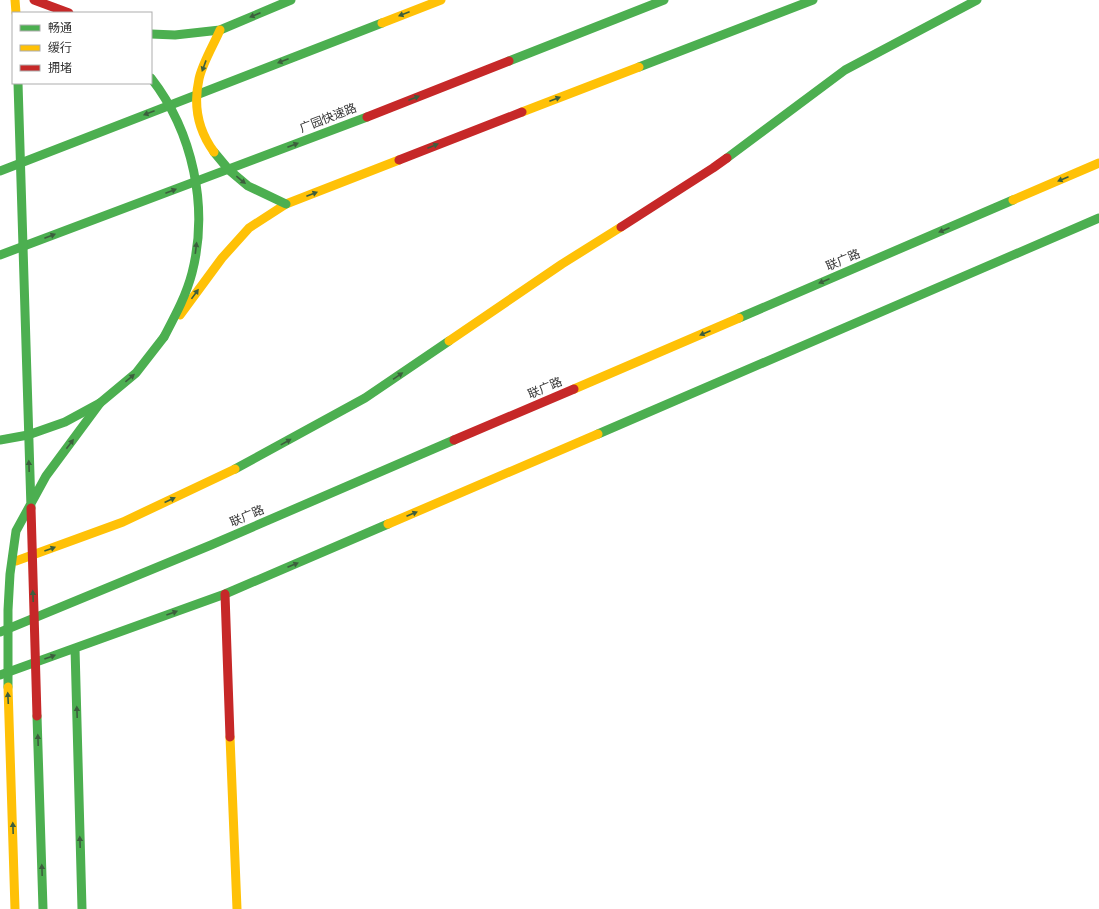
<svg xmlns="http://www.w3.org/2000/svg" width="1099" height="909" font-family="Figtree,'Noto Sans SC',sans-serif">
  <rect width="100%" height="100%" fill="#fff"/>
  <g fill="none" stroke-linecap="round" stroke-linejoin="round">
    <path stroke="#4caf50" stroke-width="9" d="M151 34 175 35 220 30 291 0
      M509 61 664 0
      M639 67 813 0
      M727 158 845 70 977 0
      M0 171 382 23
      M0 255 367 117
      M739 318 1013 200
      M598 434 1099 218
      M0 440 28 435 65 422 100 403 136 373 164 337
      M235 469 365 398 449 341
      M0 632 211 545 454 440
      M75 648 82 909
      M0 675 225 594 388 524"/>
    <path stroke="#ffc107" stroke-width="9" d="M15 0 16 13
      M382 23 441 0
      M522 112 639 67
      M1013 200 1099 163
      M180 315 222 258 249 228 286 204 399 160
      M449 341 562 264 621 227
      M574 389 739 318
      M388 524 598 434
      M16 561 123 522 235 469
      M230 737 237 909"/>
    <path stroke="#c62828" stroke-width="9" d="M34 0 69 13
      M367 117 509 61
      M399 160 522 112
      M621 227 713 168 727 158
      M454 440 574 389
      M225 594 230 737"/>
    <path stroke="#4caf50" stroke-width="9" d="M151 78C193 132 209 207 192 273 186 296 175 316 164 337
      M18 83 31 508
      M214 152 229 170 248 186 286 204
      M8 687V610L10 574 16 531 46 476 100 403
      M37 716 43 909"/>
    <path stroke="#ffc107" stroke-width="9" d="M214 152C198 130 193 106 199 79 202 64 214 44 220 30
      M8 687 15 909"/>
    <path stroke="#c62828" stroke-width="9" d="M31 508 37 716"/>
  </g>
  <defs><path id="oneway-solid" d="M-6-.8H1V-3.2L6.5 0L1 3.2V.8H-6Z"/></defs>
  <g fill="#3c5e3d">
    <use href="#oneway-solid" transform="translate(404 14) rotate(159)"/>
    <use href="#oneway-solid" transform="translate(255 15) rotate(157)"/>
    <use href="#oneway-solid" transform="translate(283 61) rotate(159)"/>
    <use href="#oneway-solid" transform="translate(204 66) rotate(110)"/>
    <use href="#oneway-solid" transform="translate(414 98) rotate(-21)"/>
    <use href="#oneway-solid" transform="translate(555 99) rotate(-21)"/>
    <use href="#oneway-solid" transform="translate(149 113) rotate(159)"/>
    <use href="#oneway-solid" transform="translate(293 145) rotate(-21)"/>
    <use href="#oneway-solid" transform="translate(433 146) rotate(-22)"/>
    <use href="#oneway-solid" transform="translate(1063 179) rotate(157)"/>
    <use href="#oneway-solid" transform="translate(241 180) rotate(39)"/>
    <use href="#oneway-solid" transform="translate(171 191) rotate(-21)"/>
    <use href="#oneway-solid" transform="translate(312 194) rotate(-21)"/>
    <use href="#oneway-solid" transform="translate(944 230) rotate(157)"/>
    <use href="#oneway-solid" transform="translate(50 236) rotate(-21)"/>
    <use href="#oneway-solid" transform="translate(196 248) rotate(-83)"/>
    <use href="#oneway-solid" transform="translate(824 281) rotate(157)"/>
    <use href="#oneway-solid" transform="translate(195 294) rotate(-54)"/>
    <use href="#oneway-solid" transform="translate(705 333) rotate(157)"/>
    <use href="#oneway-solid" transform="translate(398 376) rotate(-34)"/>
    <use href="#oneway-solid" transform="translate(130 378) rotate(-40)"/>
    <use href="#oneway-solid" transform="translate(286 442) rotate(-29)"/>
    <use href="#oneway-solid" transform="translate(70 444) rotate(-53)"/>
    <use href="#oneway-solid" transform="translate(29 466) rotate(-92)"/>
    <use href="#oneway-solid" transform="translate(170 500) rotate(-25)"/>
    <use href="#oneway-solid" transform="translate(412 514) rotate(-23)"/>
    <use href="#oneway-solid" transform="translate(50 549) rotate(-20)"/>
    <use href="#oneway-solid" transform="translate(293 565) rotate(-23)"/>
    <use href="#oneway-solid" transform="translate(33 596) rotate(-92)"/>
    <use href="#oneway-solid" transform="translate(172 613) rotate(-20)"/>
    <use href="#oneway-solid" transform="translate(50 657) rotate(-20)"/>
    <use href="#oneway-solid" transform="translate(8 698) rotate(-93)"/>
    <use href="#oneway-solid" transform="translate(77 712) rotate(-92)"/>
    <use href="#oneway-solid" transform="translate(38 740) rotate(-92)"/>
    <use href="#oneway-solid" transform="translate(13 828) rotate(-92)"/>
    <use href="#oneway-solid" transform="translate(80 842) rotate(-92)"/>
    <use href="#oneway-solid" transform="translate(42 870) rotate(-92)"/>
  </g>
  <g text-anchor="middle" stroke-width="4" stroke-linejoin="round" paint-order="stroke">
    <g font-size="12" fill="#333" stroke="#fff">
      <text transform="translate(328 118) rotate(-21)" y="4">广园快速路</text>
      <text transform="translate(843 260) rotate(-23)" y="4">联广路</text>
      <text transform="translate(545 388) rotate(-23)" y="4">联广路</text>
      <text transform="translate(247 516) rotate(-23)" y="4">联广路</text>
    </g>
  </g>
  <rect x="12" y="12" width="140" height="72" fill="#ffffff" stroke="#adadad"/>
  <rect x="20" y="25" width="20" height="6" fill="#4caf50" stroke="#adadad"/>
  <text x="48" y="32" font-size="12" fill="#333333">畅通</text>
  <rect x="20" y="45" width="20" height="6" fill="#ffc107" stroke="#adadad"/>
  <text x="48" y="52" font-size="12" fill="#333333">缓行</text>
  <rect x="20" y="65" width="20" height="6" fill="#c62828" stroke="#adadad"/>
  <text x="48" y="72" font-size="12" fill="#333333">拥堵</text>
</svg>
